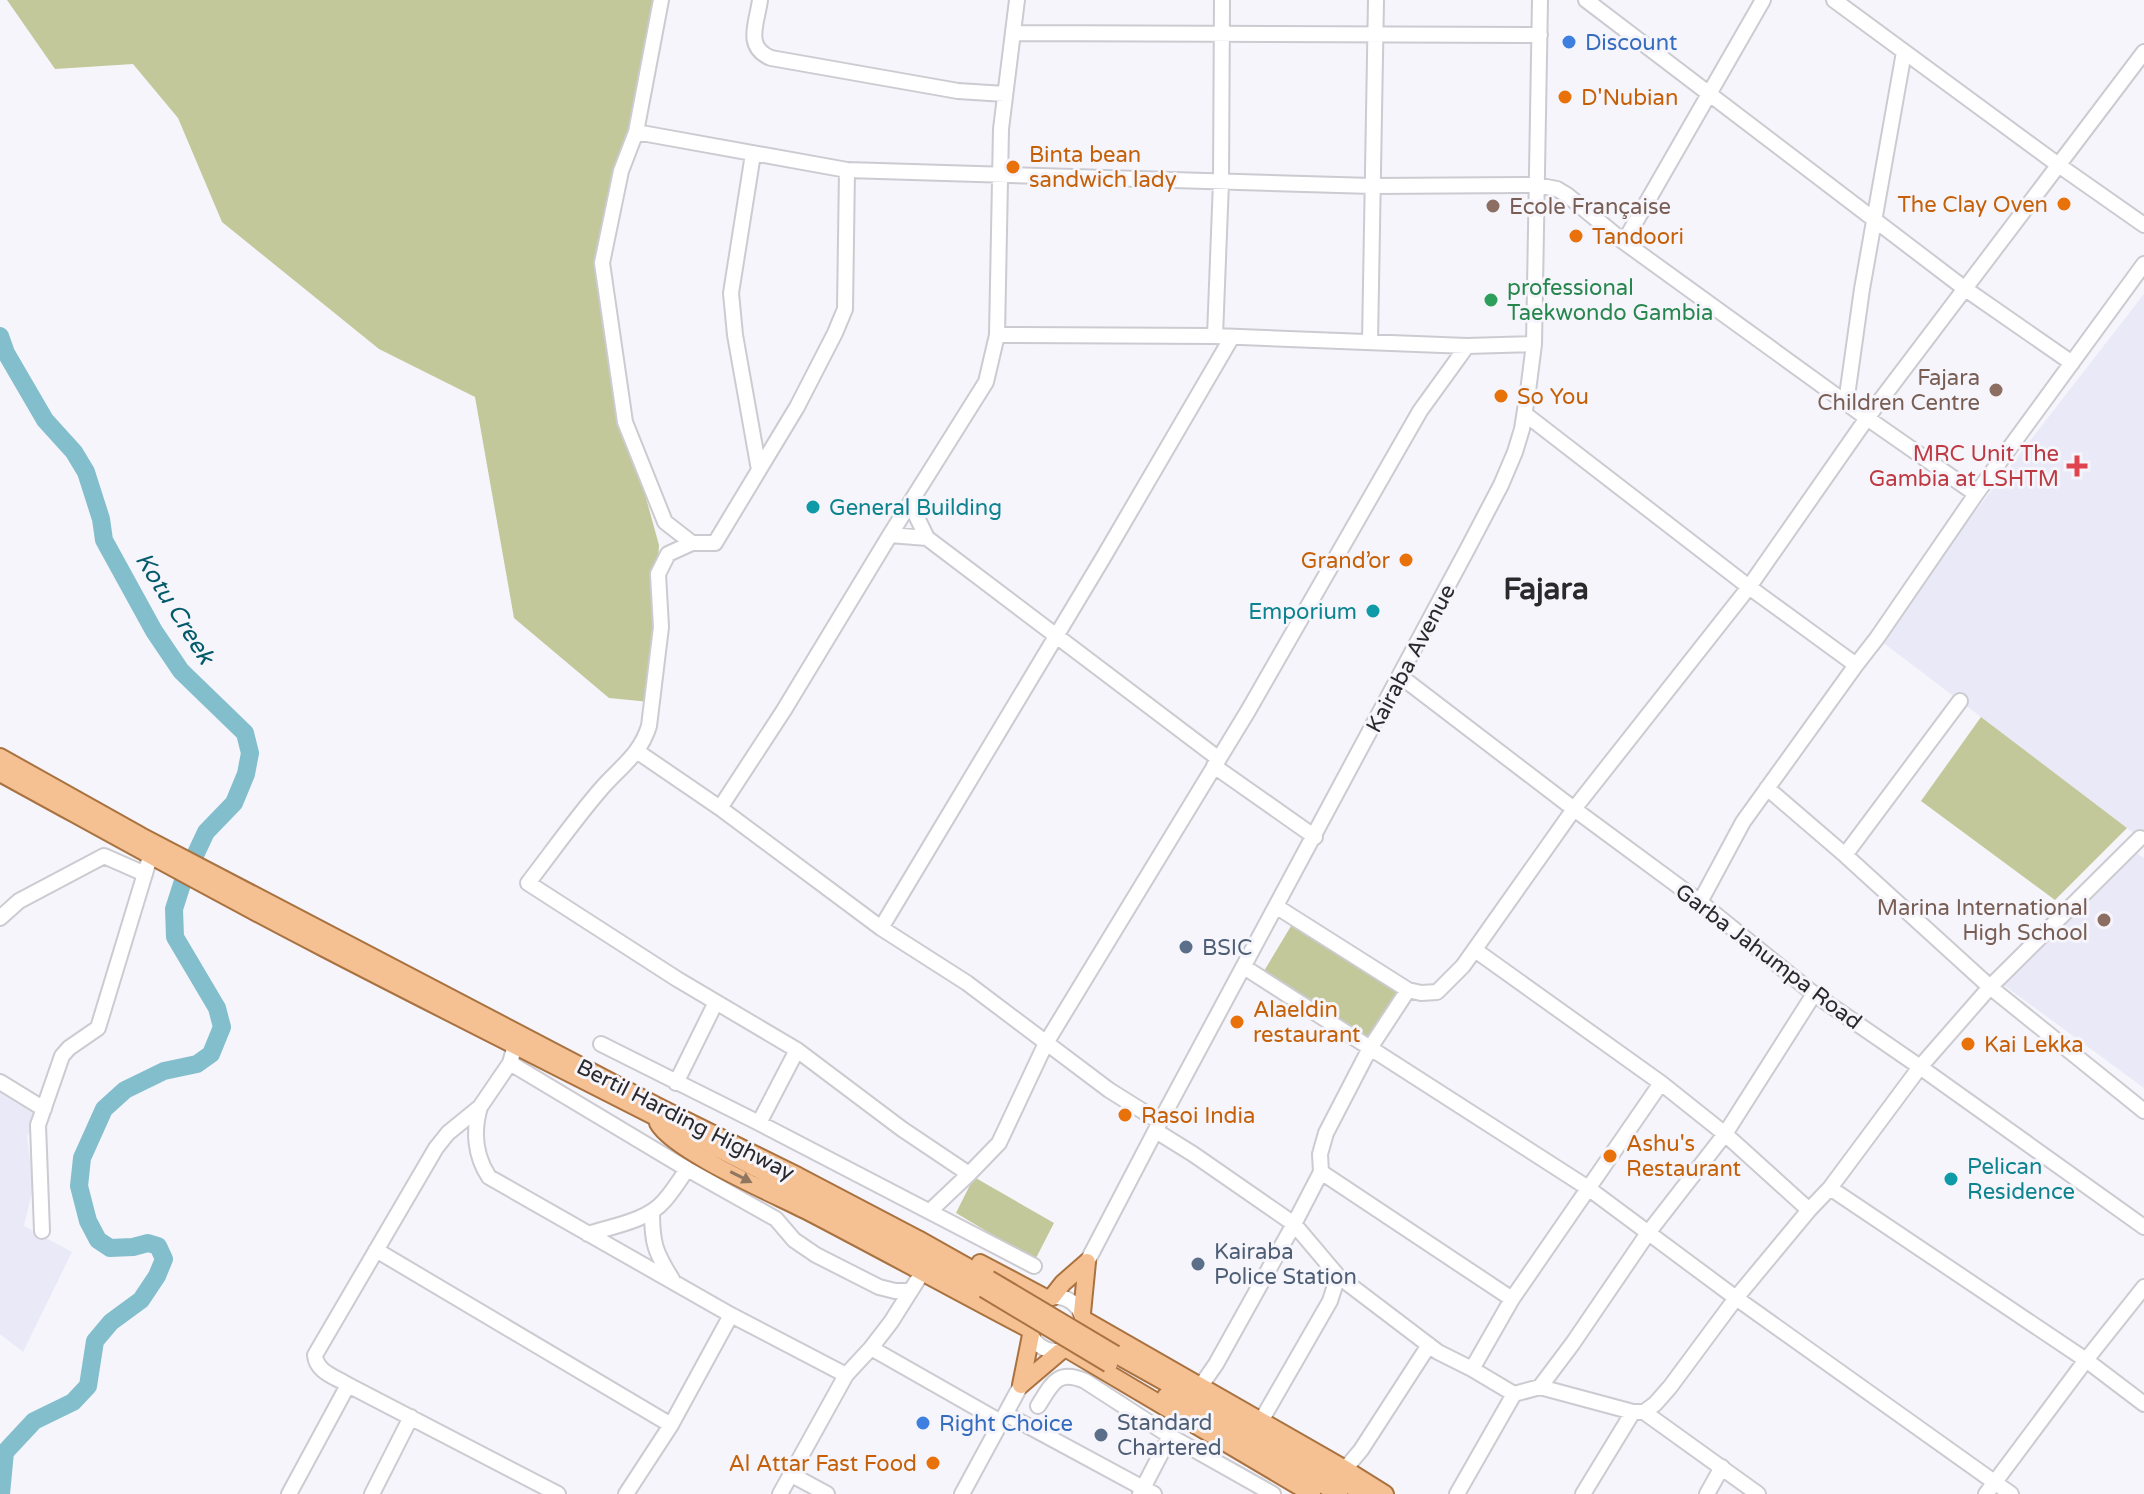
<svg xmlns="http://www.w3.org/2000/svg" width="2144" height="1494" font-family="'Varela Round',sans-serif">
  <rect width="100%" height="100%" fill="#f5f5fb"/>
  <path fill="#eae9f7" d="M2144 294V841L1877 638Z
    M2133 851 2144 858V1088L2001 983Z
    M0 1092 38 1114 27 1137 34 1184 24 1226 72 1252 23 1352 0 1334Z"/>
  <path fill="#c3c89b" d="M7 0H660L602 263 625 422 659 545 650 702 609 698 514 618 475 397 379 349 222 222 178 118 133 64 55 69Z
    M1981 717 2127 828 2055 900 1921 801Z
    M1291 926 1401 993 1371 1042 1261 976Z
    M974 1177 1054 1223 1035 1260 956 1213Z"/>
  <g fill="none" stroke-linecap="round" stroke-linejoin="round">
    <path stroke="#83becd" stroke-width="18" d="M0 336 6 353 45 420 74 452 86 472 101 519 104 540 154 631 181 671 245 733 250 753 246 774 234 803 206 832 183 881 174 909 175 937 217 1008 222 1027 211 1054 197 1064 164 1071 125 1090 104 1109 82 1158 79 1186 88 1221 98 1240 110 1248 133 1247 148 1243 158 1246 164 1259 157 1276 141 1300 111 1322 95 1341 88 1386 73 1402 34 1421 5 1452 1 1494"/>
    <defs>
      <path id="minor" d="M661 0 636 132 621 171 602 263 625 422 665 522 692 543
        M760 0C757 23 744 47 771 58L958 91 1005 94
        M1586 0 1964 288 2072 363
        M1834 0 2057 164 2144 225
        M1013 33 1540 35
        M636 132 847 170 1372 186 1536 185 1557 189 1567 195 1624 242 1867 418 1976 494
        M753 154 731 293 735 335 759 470
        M847 170 845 309 835 333 797 407 715 543H692L668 554 658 574 661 627 649 726C640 755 620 767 601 789 575 819 552 852 528 883L677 979 797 1050 902 1129 969 1174
        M1624 242 1763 0
        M997 335 1215 336 1467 346 1534 344
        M1215 336 1221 182 1222 0
        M1370 342 1376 0
        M1846 403 1862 289 1904 52
        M1525 414 1749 587 1856 665
        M910 503 927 538 1219 759
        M890 535 927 538
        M1400 676 1574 809 1700 902 1814 994 1920 1067 2144 1227
        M638 752 720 808 881 928 967 983 1109 1090 1160 1122
        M1214 766 1315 837
        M1767 788 1845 855 1990 987 2144 1111
        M720 808 784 710 890 535 986 382 997 335 1001 129 1017 0
        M1845 855 1960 701
        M1700 902 1743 822 1856 665 1877 638 1976 494 2144 264
        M1277 907 1408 990 1421 993 1437 992 1463 966 1574 809 1749 587 1867 418 2144 52
        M0 918 19 901 104 856 145 874
        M881 928 1103 558 1232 337
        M1475 950 1661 1083 1725 1134 1809 1210
        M1244 967 1588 1188 1736 1298 2011 1494
        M601 1044 759 1123 1034 1266
        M515 1045 510 1063 480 1107 448 1133 436 1148 315 1355C316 1372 336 1377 348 1385L558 1494
        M510 1063 687 1169 776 1219 794 1240 816 1255 879 1287 895 1291H910
        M0 1082 44 1109
        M676 1083 716 1002
        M480 1107C473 1131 475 1156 489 1177L731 1315 846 1375
        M759 1123 797 1050
        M1156 1131 1193 1154 1294 1224 1338 1276 1438 1352 1472 1369 1514 1394 1540 1387 1633 1412H1644L1655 1404 1670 1387 1736 1298 1809 1210 1830 1188 1920 1067 1990 987 2140 838
        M1321 1172 1512 1299
        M1830 1188 2086 1360 2144 1404
        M930 1211 969 1174 999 1143 1046 1043 1248 711 1420 411 1467 346
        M652 1212C652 1243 655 1252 672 1279
        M42 1231 38 1125 62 1056 69 1048 98 1028 150 857
        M588 1234C613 1226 647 1221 664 1201 673 1191 680 1180 687 1169
        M376 1250 671 1425
        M1087 1262 1160 1122 1468 548 1501 485 1515 452 1522 429 1528 391 1534 344 1540 0
        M1029 1324a27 27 0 1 1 54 0a27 27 0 1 1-54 0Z
        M871 1348 1001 1422
        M1472 1369 1512 1299 1661 1083
        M1200 1387 1216 1364 1294 1224 1321 1172 1320 1154 1326 1133 1370 1048 1408 990
        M1540 1387 1573 1343 1648 1233 1725 1134 1814 994
        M1038 1406C1052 1384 1057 1369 1085 1381L1170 1436 1273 1494
        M1644 1412 1758 1494
        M1006 1414 1154 1494
        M1261 1421 1330 1301 1338 1276
        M1345 1469 1361 1450 1429 1345
        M790 1474 827 1494
        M289 1494 348 1385
        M372 1494 411 1417
        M626 1494 671 1425 731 1315
        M780 1494 846 1375 871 1348 891 1322 922 1273
        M962 1494 1021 1385
        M1140 1494 1170 1436
        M1457 1494 1514 1394
        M1583 1494 1633 1412
        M1707 1494 1722 1467
        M1986 1494 2086 1360 2144 1287"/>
      <path id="major" d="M0 757 141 836 661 1108 798 1176 918 1239 989 1279
        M0 773C108 832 215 892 324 948 544 1062 767 1170 984 1289
        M658 1123C673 1151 776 1195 809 1212 882 1250 955 1290 1029 1329
        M980 1263 1046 1298
        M1052 1297 1063 1283 1087 1262
        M1082 1313 1087 1262
        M1083 1319 1345 1469 1385 1494
        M1067 1349 1312 1494
        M1115 1354 1365 1494
        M1021 1385 1061 1351
        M1021 1385 1031 1335
        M1166 1396 1339 1494"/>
    </defs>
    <use href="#minor" stroke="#cbcbd1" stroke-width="18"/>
    <use href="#major" stroke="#aa7240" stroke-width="20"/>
    <use href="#minor" stroke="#fff" stroke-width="14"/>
    <use href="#major" stroke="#f5c192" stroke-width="16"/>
    <defs>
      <path id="major-bridge" d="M989 1279 1115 1354
        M984 1289 1109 1364"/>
    </defs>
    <use href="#major-bridge" stroke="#aa7240" stroke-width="20" stroke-linecap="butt"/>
    <use href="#major-bridge" stroke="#f5c192" stroke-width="16"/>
  </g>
  <defs><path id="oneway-solid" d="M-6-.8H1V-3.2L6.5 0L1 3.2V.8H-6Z" transform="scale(2)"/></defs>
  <use fill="#90765f" href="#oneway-solid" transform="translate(741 1177) rotate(27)"/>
  <g fill="#3f7fe0" stroke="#f5f5fb" stroke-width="3">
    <circle cx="1569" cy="42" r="8"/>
    <circle cx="923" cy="1423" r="8"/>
  </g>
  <g fill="#e8710a" stroke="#f5f5fb" stroke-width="3">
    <circle cx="1565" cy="97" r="8"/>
    <circle cx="1013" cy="167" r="8"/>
    <circle cx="2064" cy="204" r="8"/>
    <circle cx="1576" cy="236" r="8"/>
    <circle cx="1501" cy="396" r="8"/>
    <circle cx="1406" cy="560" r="8"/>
    <circle cx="1237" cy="1022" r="8"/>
    <circle cx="1968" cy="1044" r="8"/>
    <circle cx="1125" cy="1115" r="8"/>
    <circle cx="1610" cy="1156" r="8"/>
    <circle cx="933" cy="1463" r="8"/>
  </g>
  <g fill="#8d6e63" stroke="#f5f5fb" stroke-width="3">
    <circle cx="1493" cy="206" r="8"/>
    <circle cx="1996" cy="390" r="8"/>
    <circle cx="2104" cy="920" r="8"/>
  </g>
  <circle fill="#2e9e5b" stroke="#f5f5fb" stroke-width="3" cx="1491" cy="300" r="8"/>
  <path fill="#e0444e" stroke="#f5f5fb" stroke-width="3" d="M2073 454h8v8h8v8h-8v8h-8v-8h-8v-8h8z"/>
  <g fill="#0f9aa8" stroke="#f5f5fb" stroke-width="3">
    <circle cx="813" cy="507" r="8"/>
    <circle cx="1373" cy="611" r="8"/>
    <circle cx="1951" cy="1179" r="8"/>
  </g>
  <g fill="#5c6f8a" stroke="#f5f5fb" stroke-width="3">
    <circle cx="1186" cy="947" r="8"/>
    <circle cx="1198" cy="1264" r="8"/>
    <circle cx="1101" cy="1435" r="8"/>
  </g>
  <g text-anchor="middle" stroke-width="6" stroke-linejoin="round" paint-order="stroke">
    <g font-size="22" fill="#366cbe" stroke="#f5f5fb" text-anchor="start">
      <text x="1585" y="50">Discount</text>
      <text x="939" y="1431">Right Choice</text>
    </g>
    <g font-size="22" fill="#c56008" stroke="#f5f5fb" text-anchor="start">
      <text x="1581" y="105">D'Nubian</text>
      <text x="1029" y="162">Binta bean<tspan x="1029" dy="25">sandwich lady</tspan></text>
      <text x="2048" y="212" text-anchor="end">The Clay Oven</text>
      <text x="1592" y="244">Tandoori</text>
      <text x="1517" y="404">So You</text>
      <text x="1390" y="568" text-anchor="end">Grand’or</text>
      <text x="1253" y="1017">Alaeldin<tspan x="1253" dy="25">restaurant</tspan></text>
      <text x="1984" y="1052">Kai Lekka</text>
      <text x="1141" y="1123">Rasoi India</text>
      <text x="1626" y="1151">Ashu's<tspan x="1626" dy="25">Restaurant</tspan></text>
      <text x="917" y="1471" text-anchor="end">Al Attar Fast Food</text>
    </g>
    <g font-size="22" fill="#785e54" stroke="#f5f5fb" text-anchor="end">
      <text x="1509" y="214" text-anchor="start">Ecole Française</text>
      <text x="1980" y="385">Fajara<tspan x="1980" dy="25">Children Centre</tspan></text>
      <text x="2088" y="915">Marina International<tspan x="2088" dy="25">High School</tspan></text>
    </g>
    <g font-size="22" fill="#27864d" stroke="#f5f5fb" text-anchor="start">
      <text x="1507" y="295">professional<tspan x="1507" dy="25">Taekwondo Gambia</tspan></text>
    </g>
    <g font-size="22" fill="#be3a42" stroke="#f5f5fb" text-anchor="end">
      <text x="2059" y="461">MRC Unit The<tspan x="2059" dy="25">Gambia at LSHTM</tspan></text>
    </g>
    <g font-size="22" fill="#0d838f" stroke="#f5f5fb" text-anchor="start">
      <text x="829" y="515">General Building</text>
      <text x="1357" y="619" text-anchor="end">Emporium</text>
      <text x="1967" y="1174">Pelican<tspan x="1967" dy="25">Residence</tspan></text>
    </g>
    <g font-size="22" fill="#2a2a2c" stroke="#f5f5fb">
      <text transform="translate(1410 658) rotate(-62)" y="8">Kairaba Avenue</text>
      <text transform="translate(1769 956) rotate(37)" y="8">Garba Jahumpa Road</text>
      <text transform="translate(686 1119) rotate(27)" y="8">Bertil Harding Highway</text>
    </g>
    <g font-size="22" fill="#4e5e75" stroke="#f5f5fb" text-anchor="start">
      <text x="1202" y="955">BSIC</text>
      <text x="1214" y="1259">Kairaba<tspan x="1214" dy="25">Police Station</tspan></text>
      <text x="1117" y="1430">Standard<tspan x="1117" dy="25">Chartered</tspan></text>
    </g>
    <g font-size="24" font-style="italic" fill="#025a6a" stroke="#f5f5fb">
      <text transform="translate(175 608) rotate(58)" y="8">Kotu Creek</text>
    </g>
    <g font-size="30" font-weight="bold" fill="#2a2a2c" stroke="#f5f5fb">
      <text x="1546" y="599">Fajara</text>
    </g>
  </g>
</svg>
